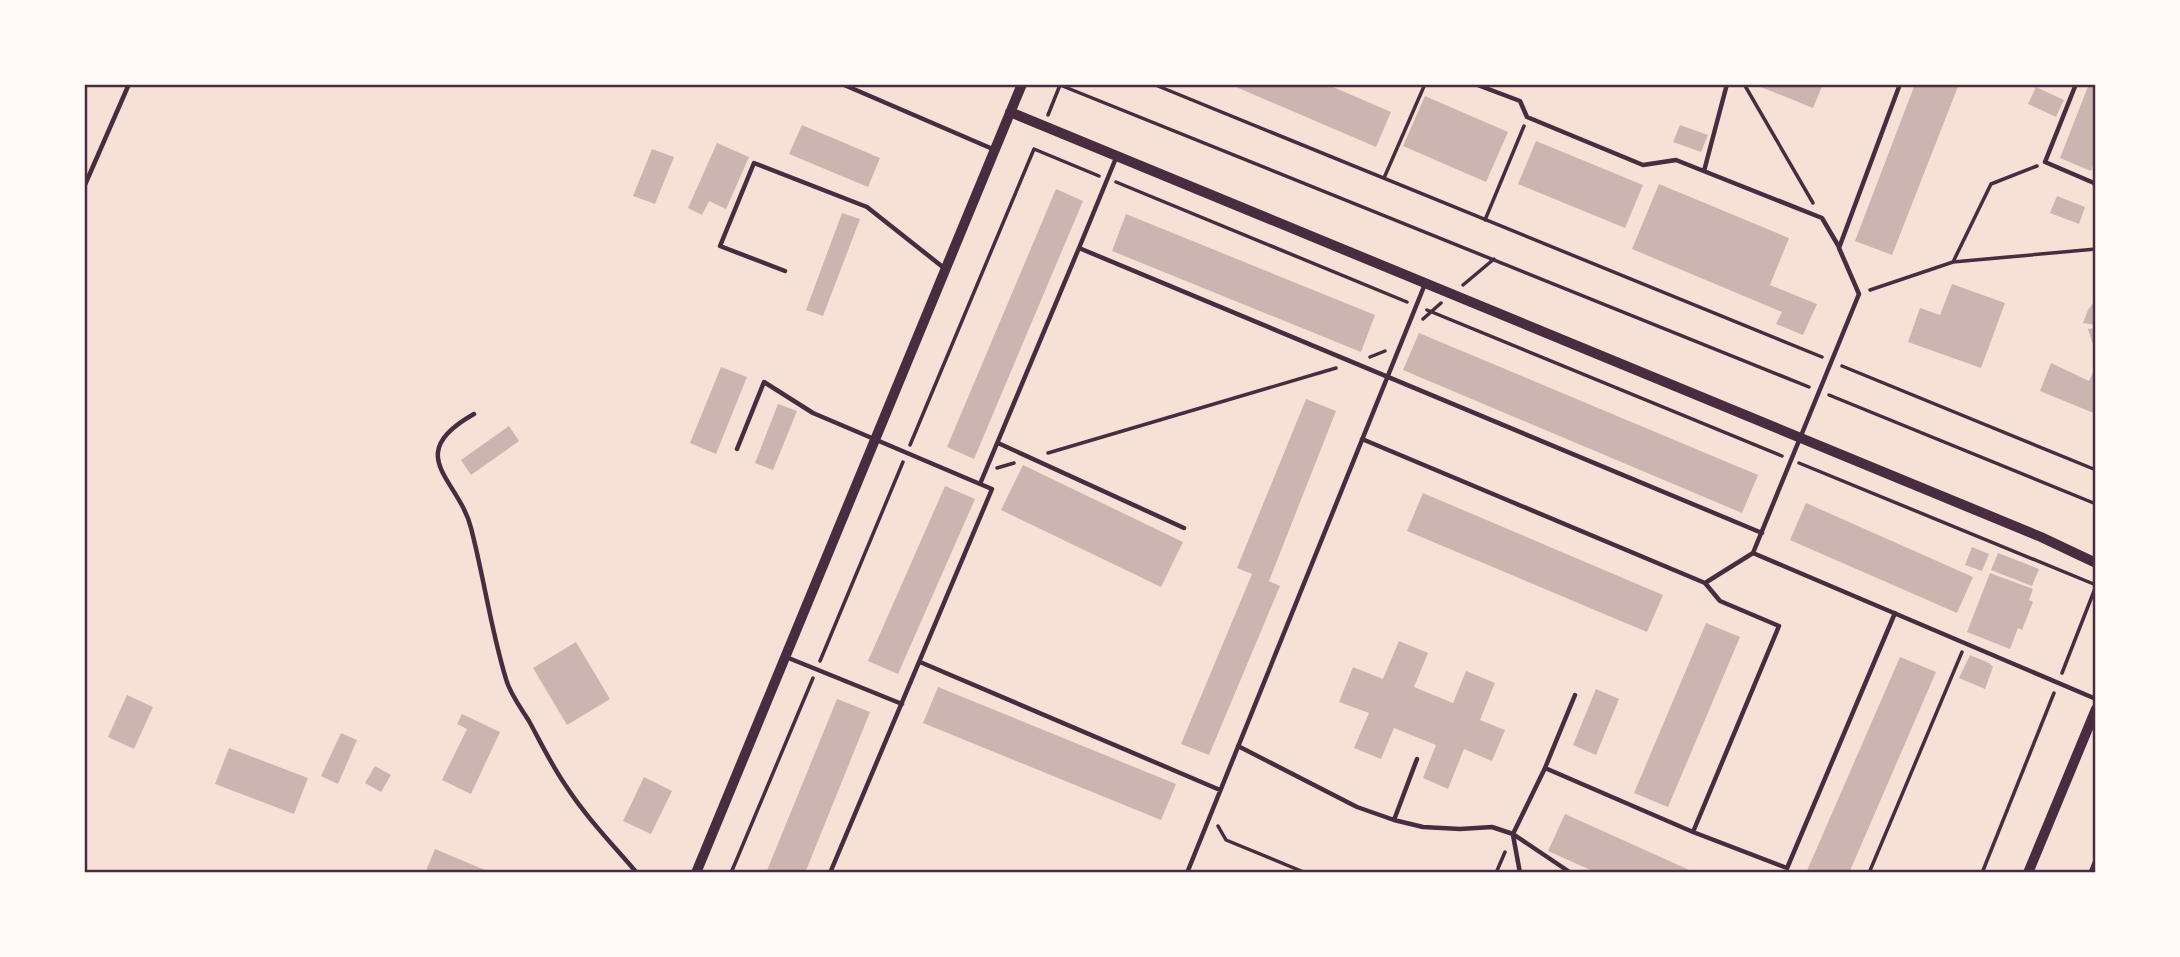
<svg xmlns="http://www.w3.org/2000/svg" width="2180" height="957" font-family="Ubuntu,sans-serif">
  <rect width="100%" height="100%" fill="#f7e1d7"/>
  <path fill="#ccb4b1" d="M1229 84H1326L1391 112 1376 147Z
    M1763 84H1823L1813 108 1761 87Z
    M1915 84H1959L1892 255 1855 241Z
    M2089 84H2096V158L2091 171 2060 158Z
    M2036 87 2064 100 2056 117 2028 104Z
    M1425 96 1508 132 1486 182 1403 146Z
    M802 125 880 158 868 187 789 154Z
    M1680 125 1708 135 1701 152 1673 142Z
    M1536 141 1643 185 1625 228 1518 184Z
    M717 143 749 157 726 209 709 201 702 215 688 208Z
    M652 149 674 157 655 204 633 196Z
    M1659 184 1789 238 1770 285 1817 304 1803 335 1776 324 1782 312 1632 249Z
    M1056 189 1083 201 974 459 947 447Z
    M2057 196 2085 207 2079 224 2050 213Z
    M842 213 860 219 823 316 806 310Z
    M1126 214 1375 315 1361 352 1112 251Z
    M1952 284 2005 303 1981 368 1908 342 1920 308 1940 315Z
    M2096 299V325L2083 323 2088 310Z
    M2096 328V348L2092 342 2088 329Z
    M1419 333 1758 475 1742 513 1403 370Z
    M2051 363 2089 381 2096 366V414L2040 391Z
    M721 367 747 377 716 454 690 443Z
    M1306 399 1336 411 1269 581 1280 586 1209 755 1181 744 1252 574 1237 568Z
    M778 404 797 411 773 470 755 463Z
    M509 426 519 441 471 475 461 460Z
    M1023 465 1183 542 1161 587 1001 510Z
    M945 486 975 499 898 674 868 661Z
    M1423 493 1663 595 1647 632 1407 531Z
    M1806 503 1973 577 1957 613 1790 540Z
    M1972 547 1989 554 1982 571 1965 565Z
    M1998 553 2039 569 2032 586 1991 570Z
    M1990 573 2033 589 2029 600 2033 602 2022 630 2018 628 2010 649 1967 632Z
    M1706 623 1740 637 1668 807 1634 793Z
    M1399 641 1428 653 1414 687 1453 703 1466 671 1495 683 1480 720 1505 730 1492 761 1464 749 1448 789 1423 778 1436 745 1394 728 1381 759 1354 748 1369 713 1339 702 1353 667 1383 679Z
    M576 642 610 699 567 725 533 668Z
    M1970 655 1989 663 1993 667 1985 689 1959 678Z
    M1900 657 1936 672 1849 873H1806Z
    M938 687 1176 784 1161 820 923 723Z
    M1596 689 1619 699 1596 755 1573 745Z
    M127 695 153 707 134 749 108 737Z
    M837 699 870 712 805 873H766Z
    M462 714 500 732 471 794 442 780 467 729 457 724Z
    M341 733 357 740 338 784 321 776Z
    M229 748 308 778 294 814 215 784Z
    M375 766 391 775 381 792 365 783Z
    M644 777 672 791 651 834 623 821Z
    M1565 814 1696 873H1597L1548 851Z
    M435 849 492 873H425Z"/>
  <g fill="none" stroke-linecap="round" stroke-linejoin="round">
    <path stroke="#4a2c40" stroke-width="3.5" d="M1153 84 1822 357
      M1744 84 1813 203
      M1048 115 1060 85 1809 387
      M1384 178 1425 84
      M1116 182 1407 302
      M1485 220 1524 126
      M1953 262 2096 249
      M1463 285 1494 259
      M1870 290 1953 262 1991 184 2037 166
      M1427 310 1782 456
      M1423 319 1441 303
      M1370 357 1385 351
      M1842 366 2096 470
      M1829 395 2096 504
      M910 445 1034 149 1099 176
      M1048 453 1336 368
      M1799 463 2096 585
      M997 468 1014 463
      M820 661 903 462
      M2062 673 2096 586
      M1218 826 1226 840 1306 873
      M731 873 813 678
      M1496 873 1505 852
      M1869 873 1962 652
      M1982 873 2054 693
      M2090 873 2096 858"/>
    <path stroke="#4a2c40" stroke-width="4.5" d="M842 84 995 150
      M1475 84 1520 101 1527 117 1643 165 1676 160 1822 218 1839 247
      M2076 84 2045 162 2094 183 2096 187
      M1704 171 1727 84
      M84 187 129 84
      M1079 248 1116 158
      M785 271 720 246 754 163 867 207 944 268
      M474 414C401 455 459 479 471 528 484 578 491 630 506 679 510 694 521 708 529 721 541 743 552 766 566 786 586 817 613 845 637 873
      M1362 439 1705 583 1753 553 2096 699
      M998 443 1184 528
      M737 449 764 382 813 413 980 484 1079 248 1762 533
      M1753 553 1859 294 1839 248 1900 84
      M786 657 902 704
      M920 662 1220 790
      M1238 746 1357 807 1394 820
      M1417 759 1394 820 1423 827 1460 829 1492 827 1513 834
      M1545 768 1693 832 1787 868
      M1693 832 1779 626 1720 601 1705 583
      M1513 835 1520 873
      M830 873 992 489 980 484
      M1187 873 1425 284
      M1571 873 1513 834 1545 768 1575 695
      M1785 873 1895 613"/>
    <path stroke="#4a2c40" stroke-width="10" d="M1010 112 2041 537 2096 563
      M696 873 1022 84
      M2028 873 2096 709"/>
  </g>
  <rect width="2180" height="957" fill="none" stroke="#fffaf5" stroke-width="172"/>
  <rect x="86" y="86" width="2008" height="785" fill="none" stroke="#4a2c40" stroke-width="2.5"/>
</svg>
